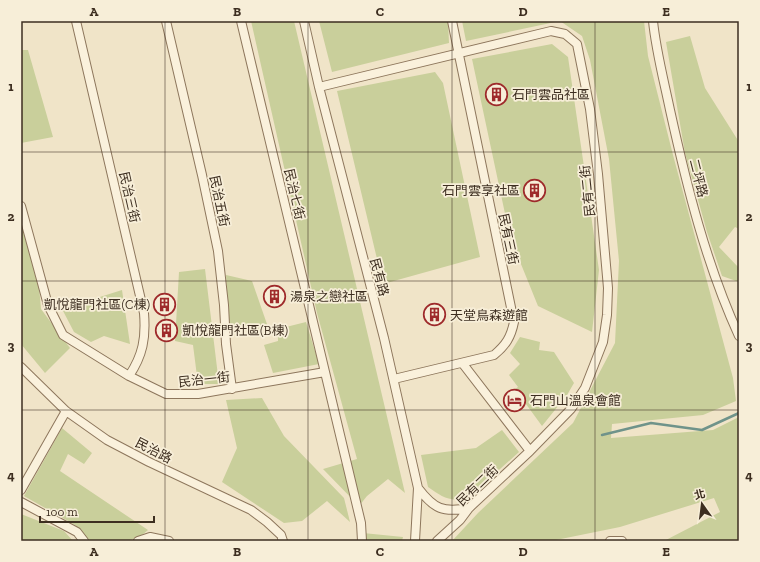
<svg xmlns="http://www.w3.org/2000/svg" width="760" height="562" font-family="'Zilla Slab','Noto Sans TC',serif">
  <rect width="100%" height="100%" fill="#f0e4c8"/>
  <path fill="#c9cf9b" d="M251 21H294L405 493 388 479 367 496 359 506 323 469 357 459 317 313Z
    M319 21H448L449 43 332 72Z
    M462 21H560L466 41Z
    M560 21H644L648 56 673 155 733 378 736 401 703 415 612 424 611 438 713 430 739 417V541H664L720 512 714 498 620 527 551 541H452L478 513 573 423 615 343 619 261 609 159 590 60 582 36Z
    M690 36 705 88 739 142V229L735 227 719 247 739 268V282L722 276 707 232 685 153 666 42Z
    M552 44 568 57 599 270 592 332 538 306 510 237 472 59Z
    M21 50H28L53 137 21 143Z
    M435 72 443 83 480 257 383 284 337 91Z
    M21 223 39 286 41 309 70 348 45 373 21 344Z
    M205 269 219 384H198L193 345 175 341 179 272Z
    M226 275 252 281 268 327 229 334Z
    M122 290 130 344 104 336 91 342 74 332 62 309Z
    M306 322 319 364 273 373 264 345 278 341V329Z
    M520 337 540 342 539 350 554 352 574 383 567 395 542 426 515 389 518 387 509 375 520 364 510 353Z
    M262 398 284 436 344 498 350 522 327 501 302 521 284 523 222 482 237 448 226 400Z
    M62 428 92 453 84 464 68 454 60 471 148 530C132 546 109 541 89 541L75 525 24 496Z
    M502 430 519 452 469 497C451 503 442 497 428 487L421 455 476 448Z
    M21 514 64 531 73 541H21Z
    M363 533 403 537 402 541H359Z"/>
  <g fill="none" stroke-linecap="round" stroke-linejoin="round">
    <path stroke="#6f938a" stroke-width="2.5" d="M602 435 651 423 702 430 739 413"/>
    <defs>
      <path id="minor" d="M76 21 144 313C146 338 143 355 129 376
        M166 21 202 175 218 251 224 305 226 344 232 389
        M241 21 325 372
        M304 21 319 87 384 338 418 488 415 541
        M653 21C656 51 664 81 670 110 687 187 706 264 739 336
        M319 87 551 31 565 34 577 44 590 109 598 174 608 288 607 315 603 342 585 388 571 409 530 451 469 508 460 520 437 541
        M21 206 48 305 63 335 129 376 166 394H198L325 372 361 523 362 541
        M463 364 530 451
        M21 367 66 411 107 440 149 462 251 510 267 522 281 535 283 541
        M394 379 494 355C506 345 511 337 514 322L452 21
        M418 488C434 509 443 513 469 508
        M21 490 66 411
        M21 502 77 532 84 541
        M138 541 150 537 169 541
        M610 541H622"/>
    </defs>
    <use href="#minor" stroke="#8d765c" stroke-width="10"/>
    <use href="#minor" stroke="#faf1dc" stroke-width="8"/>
  </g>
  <path fill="none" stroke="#3d2e20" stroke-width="1" stroke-opacity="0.55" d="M165 21V541M308 21V541M452 21V541M595 21V541M21 152H739M21 281H739M21 410H739"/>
  <defs>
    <symbol id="building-ring" viewBox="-11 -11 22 22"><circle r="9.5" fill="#f7eed8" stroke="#9e2a2b" stroke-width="1.5"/><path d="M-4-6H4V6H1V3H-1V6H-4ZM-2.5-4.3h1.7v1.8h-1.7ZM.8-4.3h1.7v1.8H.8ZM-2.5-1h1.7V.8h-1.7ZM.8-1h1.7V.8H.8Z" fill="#9e2a2b"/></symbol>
    <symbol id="hotel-ring" viewBox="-11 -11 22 22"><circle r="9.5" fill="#f7eed8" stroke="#9e2a2b" stroke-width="1.5"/><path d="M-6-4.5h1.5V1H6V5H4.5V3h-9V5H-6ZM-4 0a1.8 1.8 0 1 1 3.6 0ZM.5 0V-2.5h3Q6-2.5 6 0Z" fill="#9e2a2b"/></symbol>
  </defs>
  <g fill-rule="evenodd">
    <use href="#building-ring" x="484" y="82" width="25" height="25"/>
    <use href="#building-ring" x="522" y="178" width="25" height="25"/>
    <use href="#building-ring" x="262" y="284" width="25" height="25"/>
    <use href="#building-ring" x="152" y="292" width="25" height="25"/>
    <use href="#building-ring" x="422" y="302" width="25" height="25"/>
    <use href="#building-ring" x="154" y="318" width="25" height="25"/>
    <use href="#hotel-ring" x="502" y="388" width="25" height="25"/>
  </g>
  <g text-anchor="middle" stroke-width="3.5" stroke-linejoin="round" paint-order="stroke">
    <g font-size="13" fill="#3d2e20" stroke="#f7eed8" text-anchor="start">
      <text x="512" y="99">石門雲品社區</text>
      <text x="520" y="195" text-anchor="end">石門雲享社區</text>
      <text x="290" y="301">湯泉之戀社區</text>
      <text x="150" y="309" text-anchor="end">凱悅龍門社區(C棟)</text>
      <text x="450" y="320">天堂鳥森遊館</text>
      <text x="182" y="335">凱悅龍門社區(B棟)</text>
      <text x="530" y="405">石門山溫泉會館</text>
    </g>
    <g font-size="13" fill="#3d2e20" stroke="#f7eed8">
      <text transform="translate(699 178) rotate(76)" y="5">二坪路</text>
      <text transform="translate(587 191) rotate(-96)" y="5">民有二街</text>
      <text transform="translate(295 194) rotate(77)" y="5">民治七街</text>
      <text transform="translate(130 197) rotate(77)" y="5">民治三街</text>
      <text transform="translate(220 201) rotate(78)" y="5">民治五街</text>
      <text transform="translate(509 239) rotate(78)" y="5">民有三街</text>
      <text transform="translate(380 277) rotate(75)" y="5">民有路</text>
      <text transform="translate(204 379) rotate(-6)" y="5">民治一街</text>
      <text transform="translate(154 450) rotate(27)" y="5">民治路</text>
      <text transform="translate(477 485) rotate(-44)" y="5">民有二街</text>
    </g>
  </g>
  <rect width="760" height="562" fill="none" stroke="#f7eed8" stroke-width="44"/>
  <g transform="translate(702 504) rotate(346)" stroke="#f7eed8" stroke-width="3" paint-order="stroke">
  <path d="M0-3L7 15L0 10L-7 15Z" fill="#3d2e20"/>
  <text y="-6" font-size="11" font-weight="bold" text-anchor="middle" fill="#3d2e20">北</text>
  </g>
  <path d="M40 516v6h114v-6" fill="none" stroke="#3d2e20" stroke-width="2"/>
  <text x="46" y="516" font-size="12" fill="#3d2e20" stroke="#f7eed8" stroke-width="3" paint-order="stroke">100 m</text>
  <rect x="22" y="22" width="716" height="518" fill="none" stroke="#3d2e20" stroke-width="1.5"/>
  <g font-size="13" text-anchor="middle" font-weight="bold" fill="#3d2e20">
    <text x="94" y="16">A</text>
    <text x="237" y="16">B</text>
    <text x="380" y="16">C</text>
    <text x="523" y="16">D</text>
    <text x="666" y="16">E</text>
    <text x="11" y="91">1</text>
    <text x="749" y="91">1</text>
    <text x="11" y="221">2</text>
    <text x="749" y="221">2</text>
    <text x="11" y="350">3</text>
    <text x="749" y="350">3</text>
    <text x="11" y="480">4</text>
    <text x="749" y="480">4</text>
    <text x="94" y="556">A</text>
    <text x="237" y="556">B</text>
    <text x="380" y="556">C</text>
    <text x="523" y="556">D</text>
    <text x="666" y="556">E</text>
  </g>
</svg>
